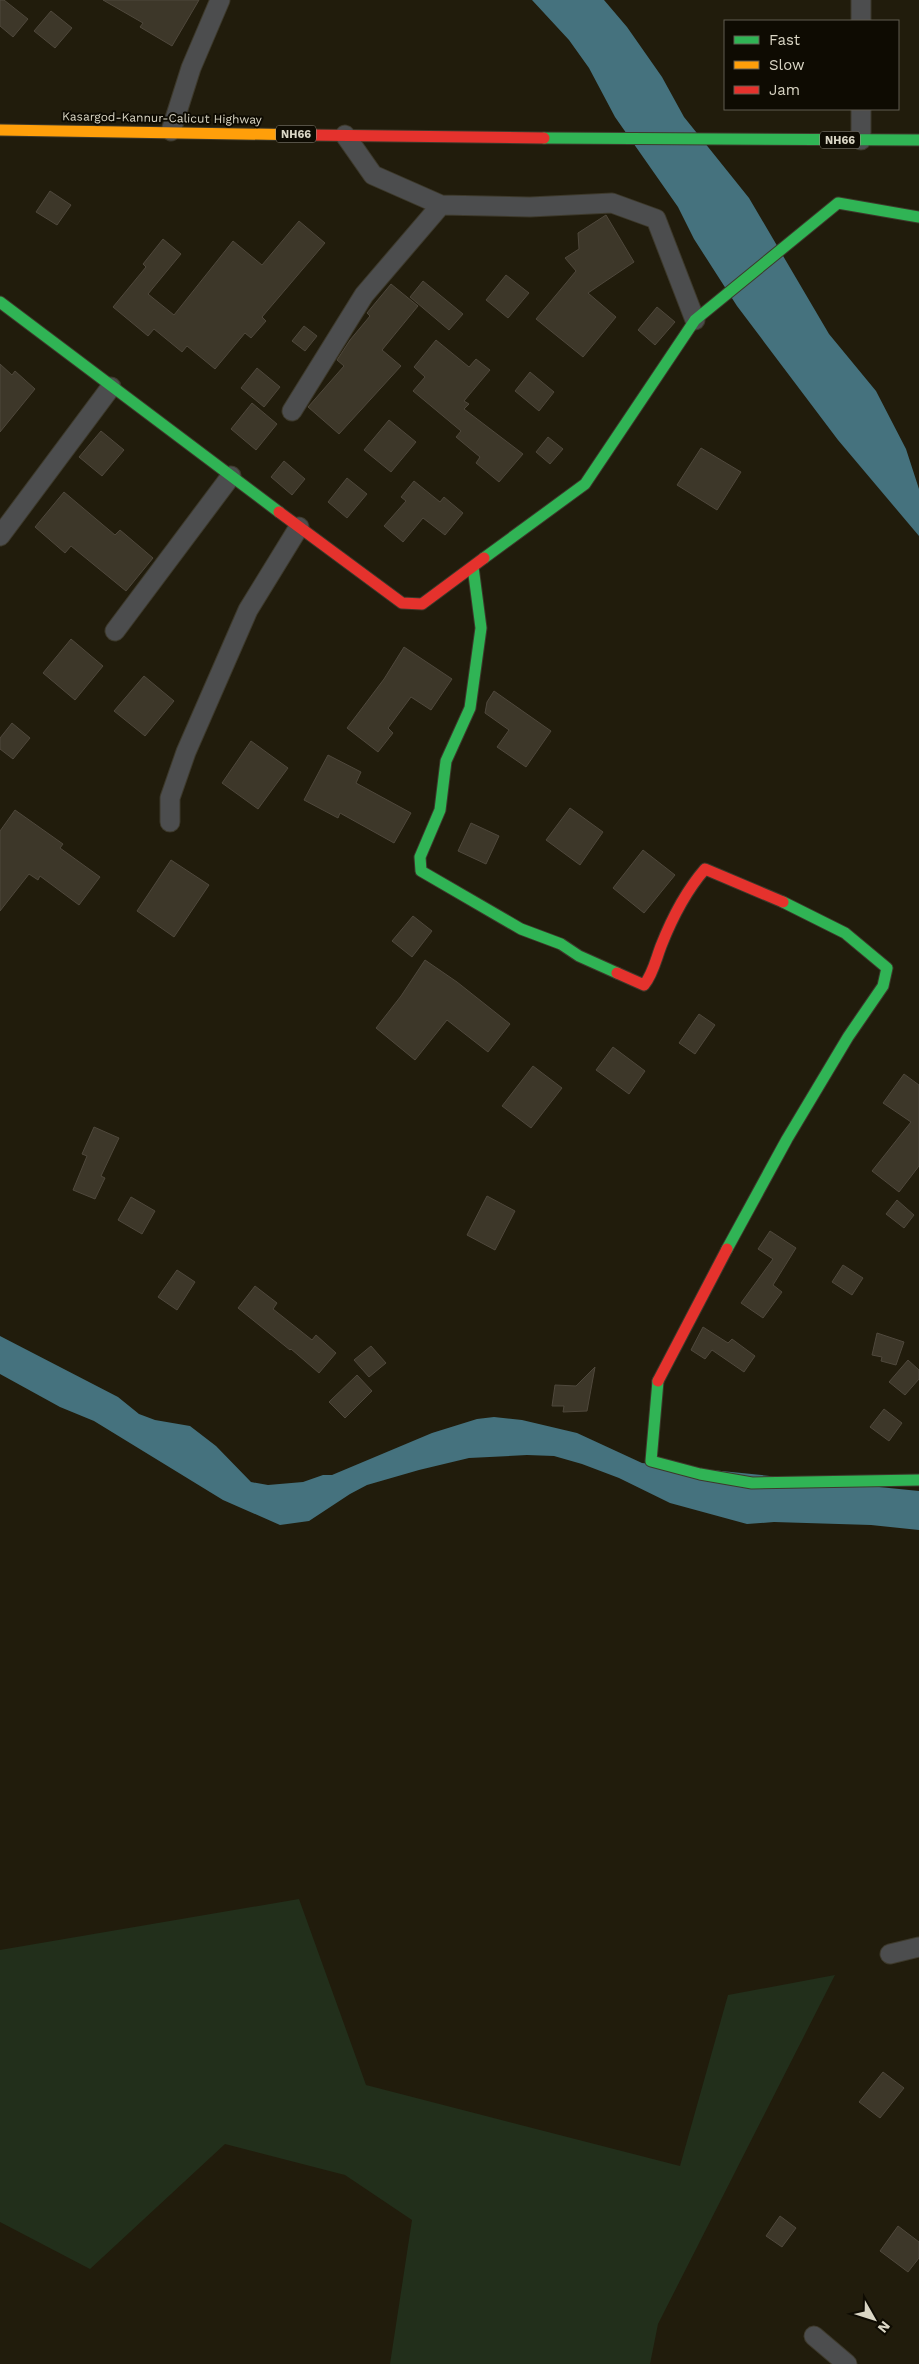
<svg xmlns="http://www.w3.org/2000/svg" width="919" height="2364" font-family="'Work Sans',sans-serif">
  <rect width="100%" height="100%" fill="#211c0c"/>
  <path fill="#222f1b" d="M299 1899 366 2085 680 2166 728 1995 835 1975 658 2324 650 2364H390L412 2220 345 2175 225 2144 90 2269 0 2222V1950Z"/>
  <path fill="#45727e" d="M532 0H604L627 27 662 77 684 117 749 198 829 334 876 391 906 449 919 489V536L838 440 737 306 694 239 678 207 615 117 589 68 569 40Z
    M0 1336 118 1397 139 1414 155 1420 190 1426 216 1446 251 1482 268 1485 303 1482 323 1475H332L432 1433 477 1419 494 1417 522 1420 577 1433 642 1463 919 1491V1530L871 1525 774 1522 747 1524 670 1503 619 1478 582 1464 554 1456 527 1455 469 1458 419 1470 367 1485 350 1494 309 1521 280 1525 223 1500 94 1421 60 1407 0 1374Z"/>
  <path fill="#3d3729" stroke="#4f483c" d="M0 0H4L28 19 13 37 0 26Z
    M103 0H199L172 46 140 27 143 23Z
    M51 11 72 28 55 48 34 31Z
    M50 191 71 205 57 225 36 212Z
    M606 215 634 262 588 293 616 317 583 357 536 319 576 271 565 258 579 249 578 233Z
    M299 221 325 243 262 317 266 321 251 338 245 333 215 369 187 346 182 352 154 329 148 336 113 307 146 267 143 264 163 239 181 254 148 294 174 315 233 241 262 265Z
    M506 275 529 293 508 318 486 300Z
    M423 281 463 314 449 330 410 297Z
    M391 284 418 306 382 350 401 366 339 434 308 407 344 366 337 360 350 340 370 316 367 313Z
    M657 307 675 322 655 345 638 330Z
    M304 326 317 336 305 351 292 341Z
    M436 340 469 367 476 359 490 370 464 401 469 404 464 409 523 454 499 482 476 463 480 457 456 437 461 431 413 391 425 377 414 367Z
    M0 364 12 375 15 371 35 389 0 432Z
    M257 368 280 387 264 407 241 388Z
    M530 372 554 392 539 411 515 391Z
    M252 403 277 424 256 450 231 429Z
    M389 420 416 442 391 472 364 450Z
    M101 431 124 450 102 476 79 457Z
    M548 437 563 449 550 464 536 452Z
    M701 448 741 472 717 510 677 485Z
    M284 461 305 479 292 495 271 477Z
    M347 478 367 494 347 518 328 502Z
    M414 481 440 502 444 497 463 513 445 535 423 518 403 542 384 526 406 501 401 497Z
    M64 492 115 535 120 530 153 558 126 591 71 546 65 553 35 527Z
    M71 639 103 666 75 700 43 673Z
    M404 647 452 679 431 710 411 697 388 728 393 733 378 752 347 728 384 679Z
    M144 676 174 701 145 736 114 711Z
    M494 691 551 731 526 767 497 747 509 730 485 713 487 702Z
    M12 723 30 738 13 759 0 749V738Z
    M251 741 288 768 258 809 222 783Z
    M328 755 361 772 356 783 411 813 394 843 340 813 338 818 304 800Z
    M570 808 603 832 580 865 546 840Z
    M15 810 63 844 60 848 100 877 79 905 40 876 38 880 29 874 0 911V831Z
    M471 823 499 836 486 864 458 851Z
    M643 850 675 875 644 913 613 888Z
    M171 860 209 885 174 937 137 911Z
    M413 916 432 931 412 957 392 941Z
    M425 960 457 982 510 1024 488 1052 447 1020 415 1060 376 1028 401 996Z
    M699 1014 715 1025 695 1054 679 1043Z
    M613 1047 645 1071 629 1094 596 1070Z
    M533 1066 562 1088 531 1128 502 1106Z
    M904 1074 919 1085V1166L899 1192 872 1171 911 1122 883 1103Z
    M94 1127 119 1138 101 1176 105 1178 95 1199 73 1190 87 1156 82 1154Z
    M487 1196 515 1211 495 1250 467 1235Z
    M131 1197 155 1211 142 1234 118 1220Z
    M897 1200 914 1215 904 1228 886 1214Z
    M770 1231 796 1248 773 1285 782 1292 763 1318 741 1303 773 1259 758 1249Z
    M843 1265 863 1278 852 1295 832 1282Z
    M177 1270 195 1282 177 1310 158 1297Z
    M255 1286 277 1303 273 1309 312 1340 316 1335 336 1353 319 1373 291 1349 290 1350 238 1308Z
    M703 1327 728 1343 732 1339 755 1356 744 1372 712 1350 705 1359 691 1350Z
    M877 1333 904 1342 896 1365 881 1361 882 1357 872 1355Z
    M371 1346 386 1363 369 1377 354 1360Z
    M908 1360 919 1370V1379L905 1395 889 1382Z
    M595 1367 587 1411 563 1412 564 1406H552L555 1385 576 1386Z
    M357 1375 372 1391 345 1418 329 1402Z
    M884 1409 902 1423 889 1441 870 1427Z
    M883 2072 904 2088 880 2118 859 2102Z
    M780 2216 796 2228 782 2247 766 2236Z
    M898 2226 919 2242V2258L908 2272 880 2251Z"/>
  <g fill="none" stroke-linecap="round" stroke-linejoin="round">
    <defs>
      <path id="street" d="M861 0V21
        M861 109V140
        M171 131 191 68 220 0
        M345 135 373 175 441 205 530 207 612 203 656 219 695 320
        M292 411 364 295 441 205
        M0 536 111 387
        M115 631 231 476
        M170 822V798L186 752 248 610 299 527
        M890 1954 919 1947
        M814 2336 847 2364"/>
      <path id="fast" d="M544 138 919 140
        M0 302 279 512
        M484 558 585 484 695 320 838 203 919 217
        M473 567 481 628 470 708 446 761 440 810 420 857 421 871 521 929 561 944 579 956 617 973
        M727 1249 787 1139 848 1037 883 986 887 968 845 933 783 902
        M658 1381 651 1461 700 1474 752 1483 919 1480"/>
      <path id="slow" d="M0 130 308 135"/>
      <path id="jam" d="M308 135 544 138
        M279 512 402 603 422 604 484 558
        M617 973 644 985C653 974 656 959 661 946 672 918 685 892 705 869L783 902
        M658 1381 727 1249"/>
    </defs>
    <use href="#street" stroke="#3d392b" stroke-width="21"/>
    <use href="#fast" stroke="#3d392b" stroke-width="13"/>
    <use href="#slow" stroke="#3d392b" stroke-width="13"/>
    <use href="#jam" stroke="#3d392b" stroke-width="13"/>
    <use href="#street" stroke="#4c4d4e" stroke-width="19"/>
    <use href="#fast" stroke="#30b455" stroke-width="11"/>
    <use href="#slow" stroke="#ff9f0a" stroke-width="11"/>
    <use href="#jam" stroke="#e5322d" stroke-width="11"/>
  </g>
  <g text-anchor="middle" stroke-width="4" stroke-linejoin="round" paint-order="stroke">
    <g fill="#0e0b02" stroke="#9d998a" stroke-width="1">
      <rect x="276" y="125.5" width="40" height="17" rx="4"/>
      <rect x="820" y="131.5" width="40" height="17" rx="4"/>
    </g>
    <g font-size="11" font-weight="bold" fill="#dad6c5">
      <text x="296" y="138">NH66</text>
      <text x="840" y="144">NH66</text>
    </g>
    <g font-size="12" fill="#dad6c5" stroke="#0e0b02">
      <text transform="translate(162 118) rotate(1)" y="4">Kasargod-Kannur-Calicut Highway</text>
    </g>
  </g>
  <rect x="724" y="20" width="175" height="90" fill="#0e0b02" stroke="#605c50"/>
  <rect x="734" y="36" width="25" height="8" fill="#30b455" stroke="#605c50"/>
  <text x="769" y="45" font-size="15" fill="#dad6c5">Fast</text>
  <rect x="734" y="61" width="25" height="8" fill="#ff9f0a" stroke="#605c50"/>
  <text x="769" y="70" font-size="15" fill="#dad6c5">Slow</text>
  <rect x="734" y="86" width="25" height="8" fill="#e5322d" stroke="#605c50"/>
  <text x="769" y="95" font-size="15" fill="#dad6c5">Jam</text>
  <g transform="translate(874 2319) rotate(129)" stroke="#0e0b02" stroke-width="4" paint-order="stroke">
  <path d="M0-4L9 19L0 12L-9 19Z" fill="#dad6c5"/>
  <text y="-8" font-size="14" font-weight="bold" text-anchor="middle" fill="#dad6c5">N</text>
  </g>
</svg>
